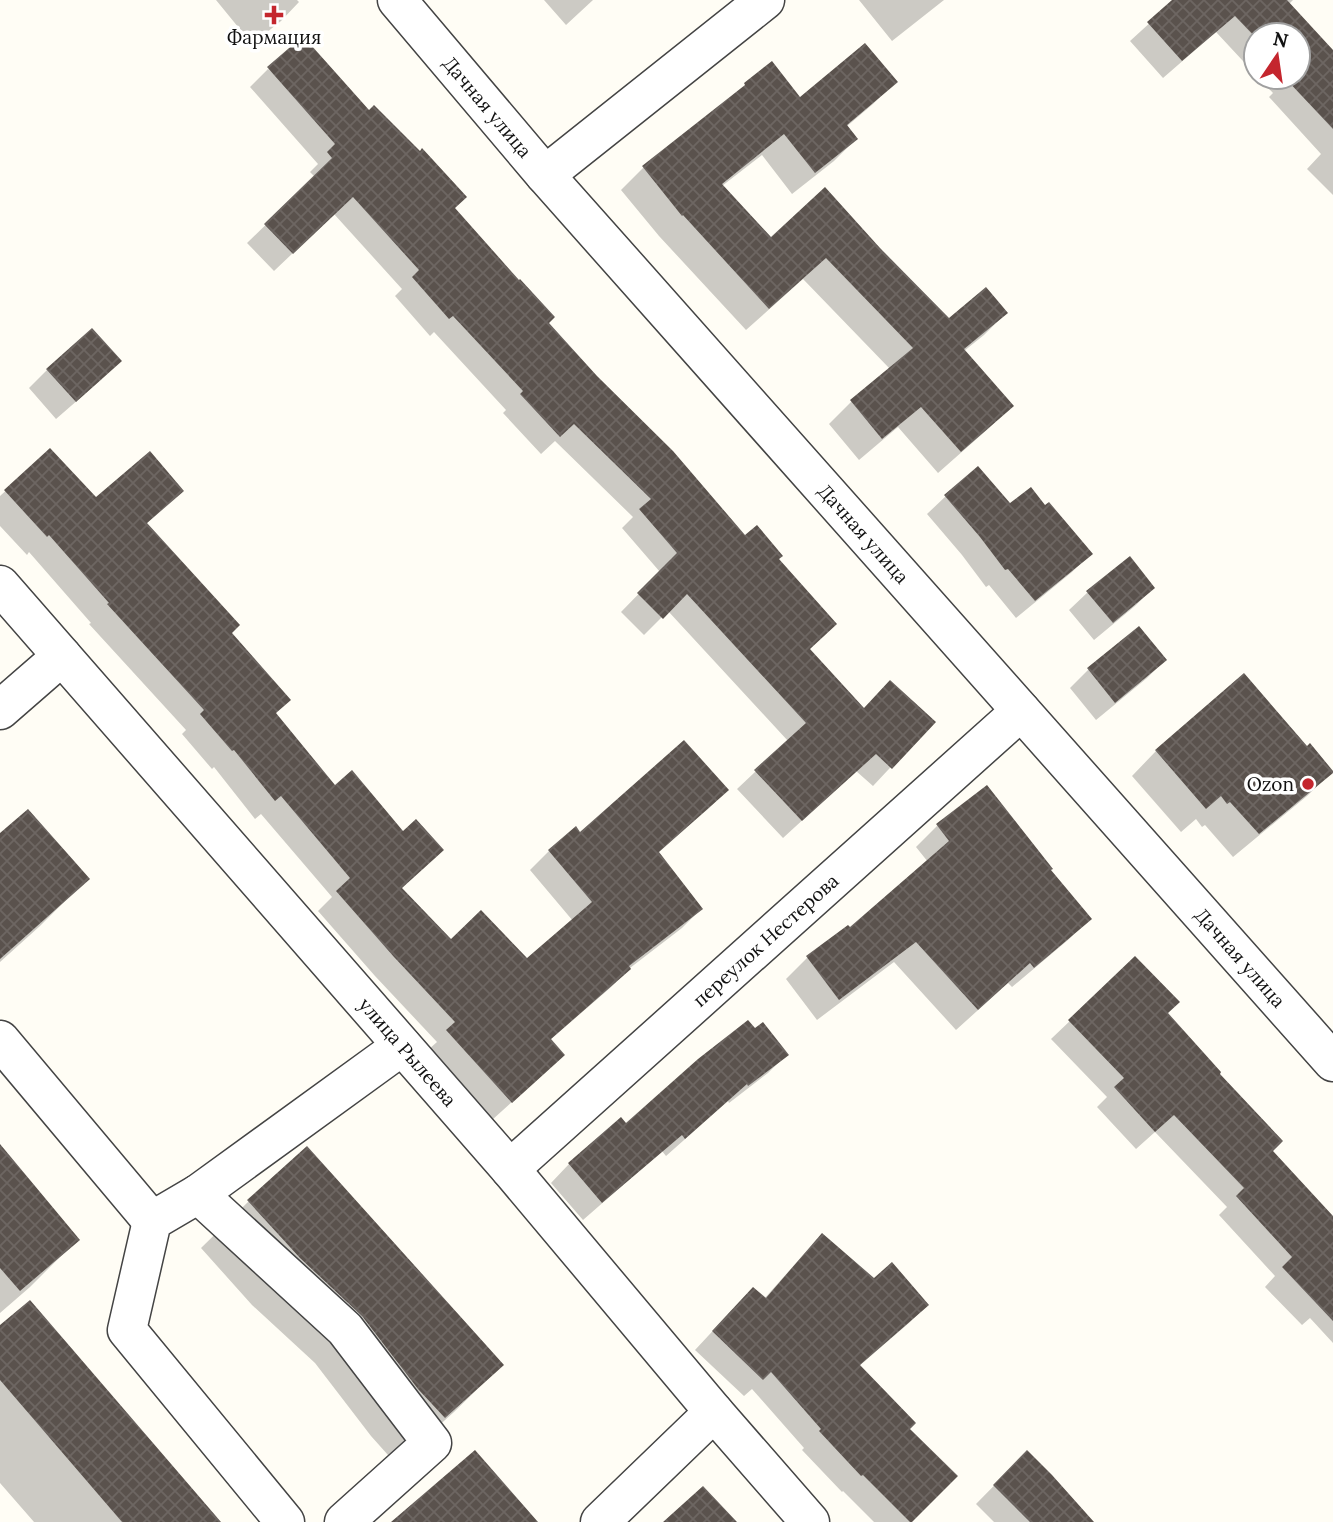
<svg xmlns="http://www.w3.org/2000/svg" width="1333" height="1522" font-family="Lora,serif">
  <defs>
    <pattern id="building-cross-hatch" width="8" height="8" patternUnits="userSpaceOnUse" patternTransform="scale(1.75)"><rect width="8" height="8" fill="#5a524d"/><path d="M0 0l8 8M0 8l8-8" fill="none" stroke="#6d6662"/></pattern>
  </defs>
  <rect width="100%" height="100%" fill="#fffdf5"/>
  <path fill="#0003" d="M216 0H297L299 2 281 21 252 44Z
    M544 0H593L566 25Z
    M859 0H944L892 41Z
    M1175 0H1293L1289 4 1333 53V195L1307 169 1321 154 1269 97 1273 93 1258 77H1298V35H1256V75L1216 32 1163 78 1130 41Z
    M268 69 453 208 546 323 745 537 777 559 809 649 863 710 933 722 873 786 856 771 783 838 737 789 788 741 668 611 644 635 621 612 660 572 622 528 633 517 555 441 541 454 503 413 506 410 434 332 430 336 395 296 402 289 334 214 274 271 247 243 315 177 310 172 318 164 250 87Z
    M895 82 873 104 846 127 856 139 834 161 792 194 762 155 722 186 771 240 879 250 949 320 1006 313 984 335 964 351 1011 406 989 428 938 473 898 427 859 460 829 424 851 402 890 369 803 279 746 330 659 236 621 190 643 168 733 97 800 99Z
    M47 370 102 379 56 419 29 388Z
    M50 450 96 500 182 491 146 524 229 633 275 714 401 889 451 941 527 961 573 921 530 870 549 851 576 829 580 834 727 790 708 809 657 853 701 909 682 928 630 968 610 988 550 1040 544 1073 492 1120 428 1050 437 1042 375 976 318 911 332 897 261 814 255 819 214 767 212 769 182 734 186 730 89 624 91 623 29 552 27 555 0 526V496Z
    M946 496 1010 506 1090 554 1072 572 1016 618 989 585 986 587 962 555 927 514Z
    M1153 588 1135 606 1094 640 1069 610 1088 592Z
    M1138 628 1165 660 1147 678 1096 720 1070 688 1088 670Z
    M1244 675 1307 748 1332 772 1307 796 1233 857 1205 825 1202 827 1196 819 1181 832 1132 776 1156 751Z
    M937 826 1049 870 1089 919 1068 940 1012 987 1008 983 956 1030 894 962 817 1020 786 979 807 958 850 930 928 862 916 847Z
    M0 836 87 879 40 926 0 962Z
    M1135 959 1166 1013 1217 1074 1271 1151 1333 1218V1343L1310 1318 1302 1325 1265 1287 1275 1276 1219 1215 1227 1207 1155 1132 1136 1149 1097 1107 1107 1097 1051 1039Z
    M786 1055 768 1073 729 1103 728 1101 666 1156 662 1151 583 1220 551 1183 569 1164 621 1120 626 1125Z
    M0 1147 77 1240 30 1287 0 1313Z
    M249 1201 502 1365 454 1412 396 1464 371 1436 315 1363 252 1305 201 1248Z
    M822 1235 874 1280 927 1305 909 1323 859 1366 907 1429 955 1476 910 1522H874L843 1491 842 1492 802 1450 804 1448 752 1389 744 1396 695 1350 735 1307 764 1299 804 1254Z
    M0 1327 212 1522H34L0 1483Z
    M1027 1452 1092 1522H994L976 1504Z"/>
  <path fill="url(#building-cross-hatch)" d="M1172 0H1287L1333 50V129L1285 78 1298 77V35H1256V38L1235 16 1182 61 1147 22Z
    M303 36 369 110 374 105 420 151 422 148 467 197 455 208 519 280 520 279 555 317 549 323 597 376 673 451 745 535 757 525 783 556 779 559 837 624 810 649 864 708 890 680 936 722 892 769 876 754 802 821 754 770 806 723 687 594 663 619 637 593 677 553 639 509 651 499 574 424 560 437 520 394 523 391 453 316 449 319 412 277 419 270 353 197 293 254 264 224 332 158 327 152 335 144 267 67Z
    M865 43 898 82 847 125 858 139 815 173 784 134 722 184 771 237 825 187 880 248 949 318 986 287 1008 313 964 349 1014 406 961 452 921 407 882 439 850 400 913 348 826 258 769 309 683 215 682 216 642 166 745 85 744 83 772 61 800 97Z
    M92 328 122 361 76 402 46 369Z
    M50 448 96 497 150 451 184 491 147 523 240 625 232 633 291 700 276 713 335 785 352 770 403 831 416 819 444 850 402 888 451 939 481 910 527 958 592 902 548 850 576 826 580 832 684 740 729 790 659 852 703 909 629 966 631 969 551 1039 565 1055 512 1103 446 1030 455 1022 394 957 336 891 350 878 281 796 275 801 234 750 232 751 200 714 204 710 107 604 109 603 49 535 47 537 4 490Z
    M978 466 1010 503 1031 487 1045 505 1049 502 1093 554 1035 601 1008 569 1005 570 980 537 944 495Z
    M1130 556 1155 588 1113 623 1086 591Z
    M1139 626 1167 660 1115 703 1087 668Z
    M1244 673 1307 746 1310 743 1333 771V773L1259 834 1230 802 1227 804 1221 796 1206 809 1155 750Z
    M987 785 1053 869 1051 870 1092 919 1034 968 1030 963 978 1010 916 942 839 1000 806 956 848 925 850 927 949 841 936 824Z
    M28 809 90 879 0 959V833Z
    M1135 956 1180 1002 1168 1013 1221 1072 1220 1074 1283 1141 1273 1151 1333 1216V1321L1282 1267 1292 1257 1236 1196 1244 1188 1174 1115 1155 1132 1114 1087 1124 1078 1068 1020Z
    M748 1020 755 1028 763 1022 789 1055 748 1086 747 1084 685 1139 682 1135 602 1203 568 1163 621 1117 626 1123 698 1059Z
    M0 1144 80 1240 20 1291 0 1268Z
    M307 1146 504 1365 445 1418 418 1389 362 1316 300 1258 247 1200Z
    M822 1233 874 1278 892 1262 929 1305 860 1365 916 1423 910 1429 958 1476 912 1522H910L863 1475 861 1476 819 1431 821 1429 771 1372 763 1380 712 1331 753 1287 766 1298Z
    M30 1300 221 1522H122L0 1380V1325Z
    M475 1450 538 1522H391Z
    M1027 1450 1052 1475 1094 1522H1030L993 1485Z
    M703 1486 737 1522H663Z"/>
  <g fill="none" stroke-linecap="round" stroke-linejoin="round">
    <defs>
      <g id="minor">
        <path id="s1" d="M397 0 545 175 1333 1062"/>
        <path d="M545 175 765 0"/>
        <path id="s2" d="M0 585 510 1169 714 1412 810 1522"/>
        <path d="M0 710 62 656"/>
        <path d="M0 1040 152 1221"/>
        <path id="s3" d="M510 1169 1021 711"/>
        <path d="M198 1194 402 1046"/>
        <path d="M285 1522 127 1330 152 1221 198 1194 345 1329 432 1443 344 1522"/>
        <path d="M600 1522 714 1412"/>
      </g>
    </defs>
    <use href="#minor" stroke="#444" stroke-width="41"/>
    <use href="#minor" stroke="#fff" stroke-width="38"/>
  </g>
  <g fill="#c4262e" stroke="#fff" stroke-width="2.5">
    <path d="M270.5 4.5h7v7h7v7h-7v7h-7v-7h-7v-7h7z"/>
    <circle cx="1308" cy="784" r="7"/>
  </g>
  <g text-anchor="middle" stroke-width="7" stroke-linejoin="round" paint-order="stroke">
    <g font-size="19" fill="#111" stroke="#fff">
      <text x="274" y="44">Фармация</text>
      <text x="1294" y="791" text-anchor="end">Ozon</text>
    </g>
    <g font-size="19" fill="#111" stroke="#fff">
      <text dy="7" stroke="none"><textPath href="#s1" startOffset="140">Дачная улица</textPath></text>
      <text dy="7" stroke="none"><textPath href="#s1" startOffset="709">Дачная улица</textPath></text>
      <text dy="7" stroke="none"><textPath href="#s3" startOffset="343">переулок Нестерова</textPath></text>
      <text dy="7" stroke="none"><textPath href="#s1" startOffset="1276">Дачная улица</textPath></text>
      <text dy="7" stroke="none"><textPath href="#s2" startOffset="620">улица Рылеева</textPath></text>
    </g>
  </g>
  <g transform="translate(1277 56) rotate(13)"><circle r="33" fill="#ffffff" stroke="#a0a0a0" stroke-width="2"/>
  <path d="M0-5L12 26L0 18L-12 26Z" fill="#c4262e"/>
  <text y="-10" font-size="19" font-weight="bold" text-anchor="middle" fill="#111111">N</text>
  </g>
</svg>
